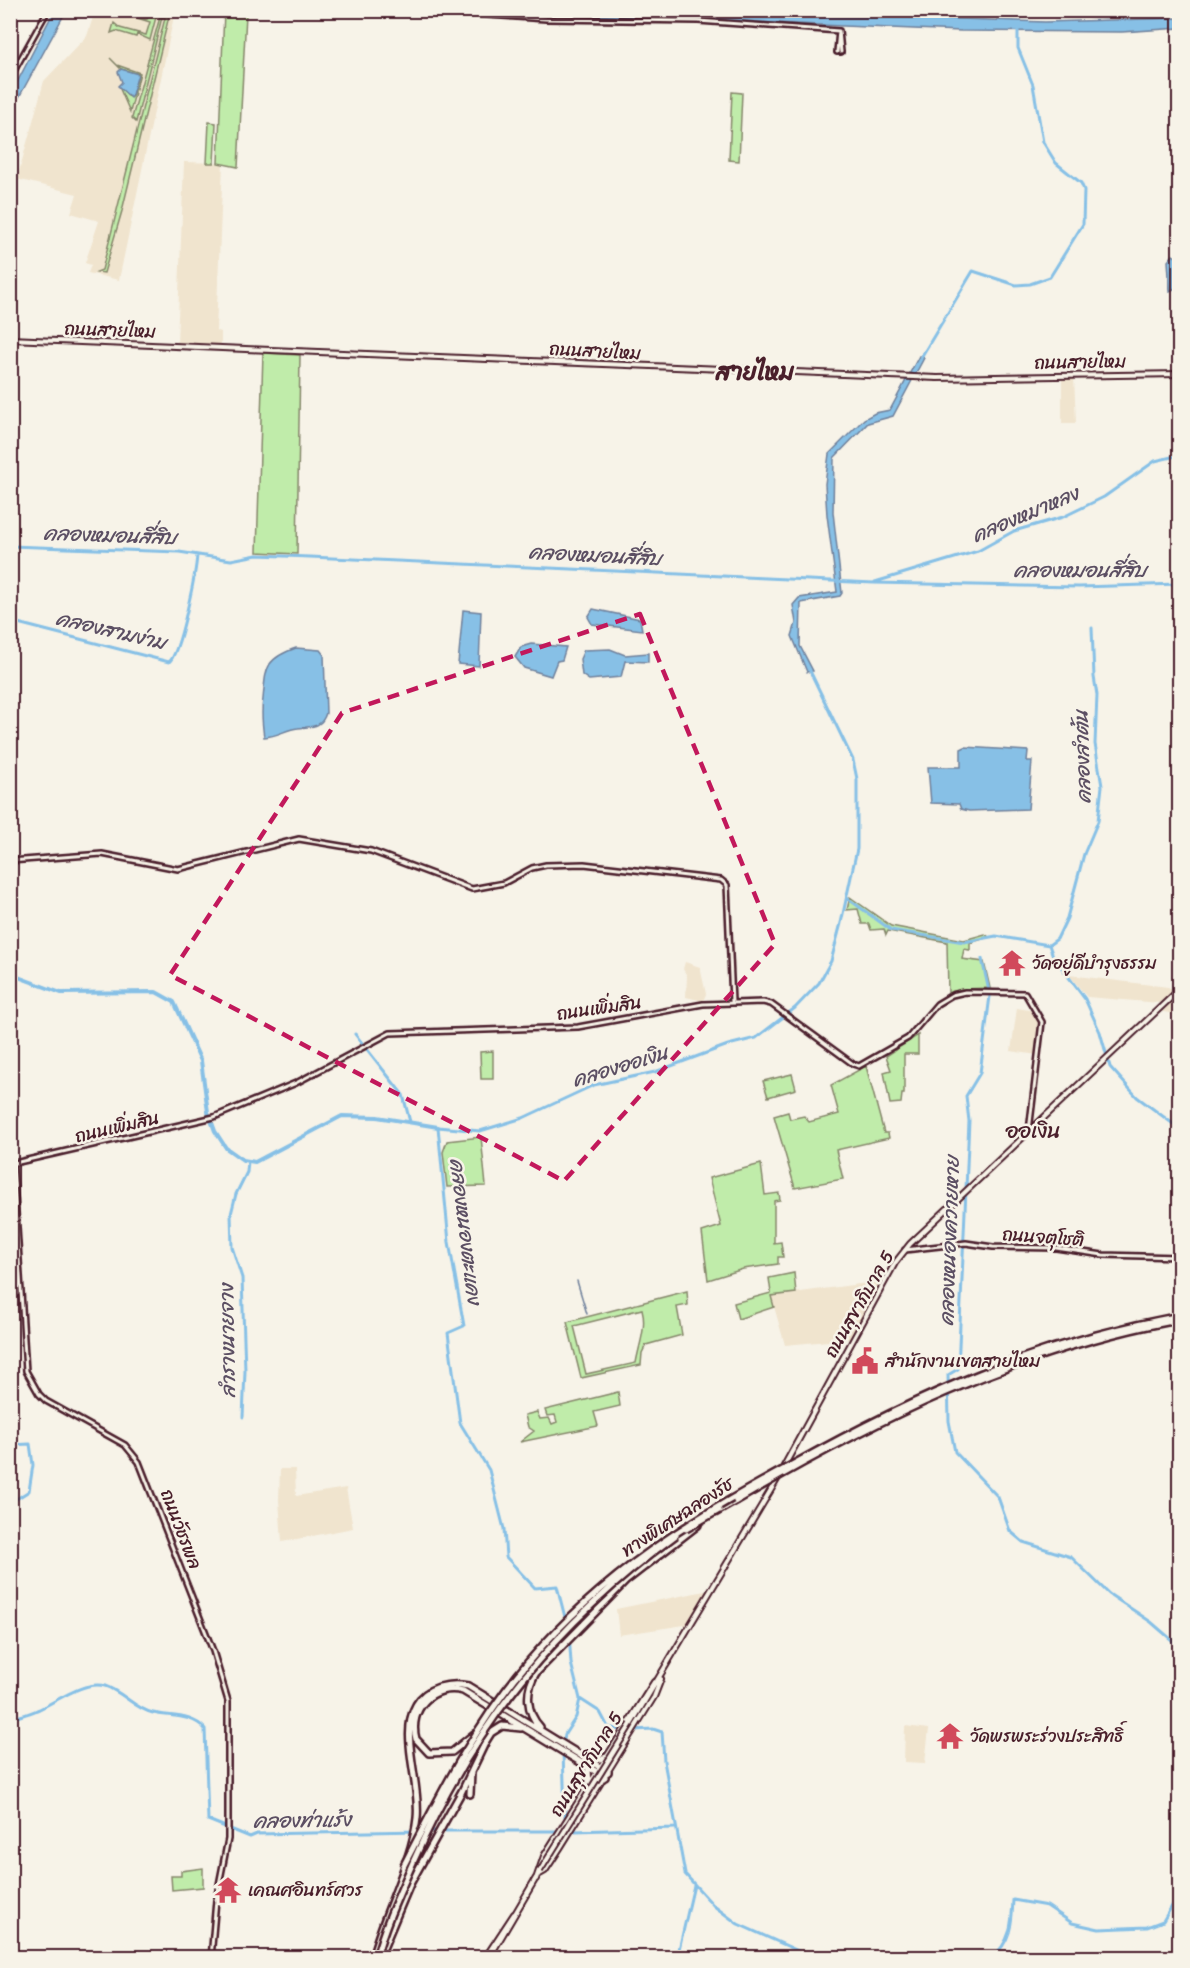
<svg xmlns="http://www.w3.org/2000/svg" width="1190" height="1968" font-family="Sriracha,'Playpen Sans Thai',sans-serif">
  <rect width="100%" height="100%" fill="#f7f3e8"/>
  <filter id="ink" filterUnits="userSpaceOnUse"><feTurbulence type="fractalNoise" baseFrequency=".0167" numOctaves="2"/><feDisplacementMap in="SourceGraphic" scale="12" xChannelSelector="R" yChannelSelector="G"/><feConvolveMatrix kernelMatrix="1 2 1 2 8 2 1 2 1" color-interpolation-filters="sRGB"/></filter>
  <g filter="url(#ink)">
    <path fill="#f0e4ce" d="M95 11H175L119 280 88 273 91 265 85 263 99 221 71 213 77 194 17 179 44 81 87 36Z
      M184 162 223 163 216 331 221 332V345L177 344Z
      M1062 376H1074L1076 423H1062Z
      M685 962 700 967 706 994 703 1001 686 997 687 976 683 969Z
      M1069 975 1168 987 1174 990 1160 1003 1087 997Z
      M1177 993 1179 994V1015L1159 1011Z
      M1017 1008 1035 1011 1040 1019 1037 1055 1011 1051Z
      M882 1281 850 1339 785 1345 771 1296Z
      M280 1469H295L296 1496 346 1488 353 1528 282 1542 279 1500Z
      M710 1590 691 1624 619 1635 616 1609Z
      M905 1726 929 1729 925 1763 904 1762Z"/>
    <path fill="#c0ecaa" stroke="#85866a" stroke-width="1.5" fill-rule="evenodd" d="M138 11H156L157 13 150 40 137 34 136 37 116 31 111 33 114 23 120 28 146 35 150 22 137 18 147 19 150 14Z
      M224 11H246V14L238 167 218 163Z
      M164 12 169 16 122 211 104 273 97 272 102 270 165 18 162 17 136 122 132 118 161 13Z
      M110 58 117 65 140 73 130 112 120 89H125L128 96 132 97 138 74 121 69Z
      M732 92 742 93 739 161 729 160Z
      M209 122 216 123 214 163H207Z
      M263 353 300 355 297 554 257 552Z
      M850 897 891 926 964 940 985 934 989 937 970 943V950L964 949 962 959 984 962 990 988 961 989 948 993 947 942 888 931 886 935 884 929 871 930 869 924H862L858 909 847 910Z
      M918 1035V1054H904V1094H902L901 1103 890 1104 884 1072 891 1070 886 1056Z
      M493 1051V1079H481L480 1052Z
      M866 1066 884 1133H888L889 1138 836 1150 843 1179 795 1188 774 1116 788 1112 790 1119 804 1116 809 1122 839 1114 831 1085Z
      M792 1074 796 1089 768 1097 763 1081Z
      M481 1137 486 1186 447 1187 443 1152 447 1141Z
      M761 1164 765 1195 779 1193 780 1200 774 1201V1243L781 1242 783 1257H778V1264L743 1269 708 1280 702 1232 721 1226 709 1178Z
      M794 1273 796 1293 771 1296 774 1307 738 1319 734 1303 771 1293 769 1278Z
      M687 1291 688 1305 677 1307 682 1335 646 1345 642 1353 641 1365 581 1378 567 1322ZM642 1309C647 1327 639 1345 636 1363L586 1374 574 1326Z
      M618 1392 620 1406 594 1412 598 1426 520 1442 534 1431 528 1427 525 1415 537 1412 540 1419 549 1418 552 1424 557 1422 555 1415 547 1416 545 1410Z
      M203 1868V1887L172 1890 171 1876H181V1871Z"/>
    <path fill="#87c0e6" stroke="#6f809b" stroke-width="1.5" d="M713 10 927 18V11L933 10V18L1045 22 1179 18 1180 28 1122 32 961 31 495 11Z
      M54 11H66L11 112V94Z
      M121 69 138 74 131 98 118 86 122 82 118 72Z
      M1173 255 1179 259V286L1170 291 1168 261Z
      M919 356 924 358 893 416 868 423 834 458 833 512 842 593 840 596 801 603 800 646 813 671 807 672 792 636 796 623 793 605 799 598 837 592 827 515 825 484 829 454 864 419 875 413 890 410Z
      M593 609 640 619 642 630 592 624 588 617Z
      M463 610 481 612 479 666 458 664Z
      M531 644 566 647 562 660 557 661 551 676 524 668 515 657 521 647Z
      M296 648 320 650 324 655 326 713C321 729 311 726 298 728 286 729 279 736 264 737 262 723 261 712 263 699 266 669 264 659 296 648Z
      M610 649 625 655 648 653V662L625 661 621 677 589 680 582 675 580 659 584 650Z
      M965 747 1028 751 1027 761H1032L1028 809 969 811 961 809 959 804 931 803 928 767H961V749Z"/>
    <g fill="none" stroke-linecap="round" stroke-linejoin="round">
      <path stroke="#6f809b" stroke-width="1.5" d="M577 1281 587 1314"/>
      <path stroke="#87c0e6" stroke-width="3" d="M920 359 973 271 1016 285 1030 284 1050 277 1083 224 1084 190 1081 183 1056 163 1043 142 1033 85 1018 48V28
        M10 546 179 552 231 560 257 555 310 557 874 583 1079 587 1180 584
        M875 582 978 551 1014 531 1063 517 1104 497 1155 461 1180 455
        M10 621 169 662C180 654 196 572 197 555
        M847 898 891 930 964 942 996 936 1049 945 1053 956 1085 999 1100 1032 1110 1067 1137 1097 1180 1129
        M1049 945 1057 939 1067 918 1084 854 1098 821 1102 786 1095 744 1097 695 1094 677 1092 628
        M982 959 990 996 980 1073 966 1096 969 1121 958 1369 948 1375 949 1421 955 1452 998 1497 1010 1531 1023 1542 1071 1557 1109 1594 1151 1622 1180 1647
        M355 1034 403 1095 410 1122
        M243 1417 245 1371 242 1278 232 1247 231 1214 236 1194 247 1172 248 1161
        M10 1445 30 1444 33 1465 29 1491 10 1503
        M580 1699 600 1712 608 1727 624 1731
        M10 1719C19 1716 29 1714 37 1710 56 1702 84 1680 105 1686 123 1692 135 1709 153 1713 171 1717 192 1714 205 1729L208 1820 250 1837 257 1834 422 1831
        M633 1730 653 1729 662 1732 664 1761 685 1874 714 1906 738 1924 814 1958
        M563 1745 565 1734 576 1717 580 1699 571 1663 569 1633 557 1586 535 1588 506 1557 504 1529 489 1470 460 1423 448 1333 464 1326 449 1242 438 1127 480 1131 523 1118 594 1085 655 1072 728 1045 756 1038 795 1008 819 983 831 961 841 923 857 849V779L853 760 809 669
        M563 1751 565 1817
        M429 1831H557
        M575 1831 675 1828
        M677 1958 694 1885
        M991 1958C1011 1943 1012 1923 1013 1900L1047 1906 1072 1923 1099 1929 1147 1927 1163 1921 1175 1901 1180 1899"/>
      <path stroke="#87c0e6" stroke-width="4" d="M10 974 61 993 156 992 174 1002 201 1061 208 1112 215 1131 226 1148 243 1160 255 1162 342 1116 377 1117 438 1127"/>
      <defs>
        <path id="minor" d="M363 10H405
          M412 10 546 19 698 21 839 31
          M839 31 841 52
          M837 52 839 31
          M10 78 48 10
          M10 861 102 854 178 869 299 839 371 851 472 889 504 883 532 868 546 865 584 864 721 880 727 885 732 1002
          M10 1164 214 1117 296 1083 390 1033 578 1027 703 1004 763 1002 771 1004 853 1064 859 1066 908 1038 937 1004 952 995 965 992 1025 993 1042 1022 1029 1131
          M13 1164 26 1371 39 1394 46 1401 125 1445 139 1462 213 1651 228 1701V1839L216 1900 211 1958
          M905 1250 966 1243 993 1247 1056 1248 1103 1255 1180 1257"/>
        <path id="major" d="M10 339 937 378 1180 374
          M783 1468 895 1263 910 1244 1180 989
          M631 1724 778 1478
          M538 1875 545 1871 560 1848 654 1697 661 1679
          M536 1879 544 1856 654 1682
          M485 1958 514 1914
          M489 1958 536 1878"/>
        <path id="highway" d="M715 1513 736 1501
          M540 1727C526 1712 525 1690 536 1673L626 1581 698 1525
          M474 1734 452 1752 429 1753 416 1739C408 1709 433 1683 463 1691L605 1777
          M591 1762 606 1757
          M588 1768 589 1785
          M470 1794 471 1773
          M372 1958C383 1915 413 1859 417 1818 421 1785 399 1734 416 1705 426 1687 449 1682 468 1686L608 1772
          M379 1958 410 1884 462 1791 486 1741 491 1733 502 1726 521 1728"/>
      </defs>
      <use href="#minor" stroke="#4a1f2b" stroke-width="8"/>
      <use href="#major" stroke="#4a1f2b" stroke-width="8"/>
      <use href="#highway" stroke="#4a1f2b" stroke-width="10"/>
      <use href="#minor" stroke="#f7f3e8" stroke-width="3"/>
      <use href="#major" stroke="#f7f3e8" stroke-width="4"/>
      <use href="#highway" stroke="#f7f3e8" stroke-width="5"/>
      <defs>
        <path id="major-bridge" d="M540 1871 631 1724"/>
        <path id="highway-bridge" d="M736 1501C872 1421 1015 1351 1172 1321
          M686 1529 719 1510
          M403 1867C440 1795 477 1721 530 1660 605 1572 692 1519 792 1465 919 1394 1035 1343 1180 1316
          M376 1958C385 1924 400 1892 414 1860 474 1724 556 1623 676 1535"/>
      </defs>
      <use href="#major-bridge" stroke="#4a1f2b" stroke-width="8" stroke-linecap="butt"/>
      <use href="#highway-bridge" stroke="#4a1f2b" stroke-width="10" stroke-linecap="butt"/>
      <use href="#major-bridge" stroke="#f7f3e8" stroke-width="4"/>
      <use href="#highway-bridge" stroke="#f7f3e8" stroke-width="5"/>
    </g>
  </g>
  <path fill="none" stroke="#c2185b" stroke-width="4.5" stroke-dasharray="12 8" stroke-linejoin="round" d="M640 614 775 944 564 1181 170 975 342 713Z"/>
  <defs>
    <symbol id="temple-bare" viewBox="-9 -9 18 18"><path d="M0-6L5-2H3V0L6.5 2.5H4V6H1.5V3h-3V6H-4V2.5H-6.5L-3 0V-2H-5Z" fill="#d1495b" stroke="#f7f3e8" stroke-width="2.5" paint-order="stroke"/></symbol>
    <symbol id="civic-bare" viewBox="-9 -9 18 18"><path d="M-.6-6.5H3V-4.5H.6V-3L4-1V1h2V6H-6V1h2V-1L-.6-3ZM-1.2 2.5V6h2.4V2.5Z" fill="#d1495b" stroke="#f7f3e8" stroke-width="2.5" paint-order="stroke"/></symbol>
  </defs>
  <g fill-rule="evenodd">
    <use href="#temple-bare" x="993" y="944" width="38" height="38"/>
    <use href="#civic-bare" x="846" y="1342" width="38" height="38"/>
    <use href="#temple-bare" x="931" y="1717" width="38" height="38"/>
    <use href="#temple-bare" x="209" y="1871" width="38" height="38"/>
  </g>
  <g text-anchor="middle" stroke-width="5" stroke-linejoin="round" paint-order="stroke">
    <g font-size="18" fill="#4a1f2b" stroke="#f7f3e8">
      <text transform="translate(110 330) rotate(2)" y="6">ถนนสายไหม</text>
      <text transform="translate(595 351) rotate(3)" y="6">ถนนสายไหม</text>
      <text transform="translate(1080 362) rotate(-1)" y="6">ถนนสายไหม</text>
      <text transform="translate(599 1008) rotate(-8)" y="6">ถนนเพิ่มสิน</text>
      <text transform="translate(117 1127) rotate(-13)" y="6">ถนนเพิ่มสิน</text>
      <text transform="translate(1043 1237) rotate(4)" y="6">ถนนจตุโชติ</text>
      <text transform="translate(859 1304) rotate(-60)" y="6">ถนนสุขาภิบาล 5</text>
      <text transform="translate(677 1517) rotate(-33)" y="6">ทางพิเศษฉลองรัช</text>
      <text transform="translate(181 1529) rotate(69)" y="6">ถนนวัชรพล</text>
      <text transform="translate(586 1764) rotate(-58)" y="6">ถนนสุขาภิบาล 5</text>
    </g>
    <g font-size="18" fill="#4a1f2b" stroke="#f7f3e8" text-anchor="start">
      <text x="1032" y="969">วัดอยู่ดีบำรุงธรรม</text>
      <text x="885" y="1367">สำนักงานเขตสายไหม</text>
      <text x="970" y="1742">วัดพรพระร่วงประสิทธิ์</text>
      <text x="248" y="1896">เคณศอินทร์ศวร</text>
    </g>
    <g font-size="20" font-style="italic" fill="#5c4f63" stroke="#f7f3e8">
      <text transform="translate(1025 514) rotate(-23)" y="7">คลองหมาหลง</text>
      <text transform="translate(110 535) rotate(2)" y="7">คลองหมอนสี่สิบ</text>
      <text transform="translate(595 555) rotate(3)" y="7">คลองหมอนสี่สิบ</text>
      <text x="1080" y="577">คลองหมอนสี่สิบ</text>
      <text transform="translate(111 630) rotate(13)" y="7">คลองสามง่าม</text>
      <text transform="translate(1082 757) rotate(-92)" y="7">คลองลำต้น</text>
      <text transform="translate(620 1066) rotate(-17)" y="7">คลองออเงิน</text>
      <text transform="translate(466 1231) rotate(83)" y="7">คลองหนองตะแคง</text>
      <text transform="translate(949 1241) rotate(-88)" y="7">คลองหนองควายหาย</text>
      <text transform="translate(227 1341) rotate(-91)" y="7">ลำรางนายจาง</text>
      <text transform="translate(302 1820) rotate(-1)" y="7">คลองท่าแร้ง</text>
    </g>
    <g font-size="21" fill="#4a1f2b" stroke="#f7f3e8">
      <text x="1033" y="1138">ออเงิน</text>
    </g>
    <g font-size="24" font-weight="bold" fill="#4a1f2b" stroke="#f7f3e8">
      <text x="755" y="380">สายไหม</text>
    </g>
  </g>
  <rect width="1190" height="1968" fill="none" stroke="#f7f3e8" stroke-width="36"/>
  <rect x="18" y="18" width="1154" height="1932" fill="none" stroke="#4a1f2b" stroke-width="2" filter="url(#ink)"/>
</svg>
